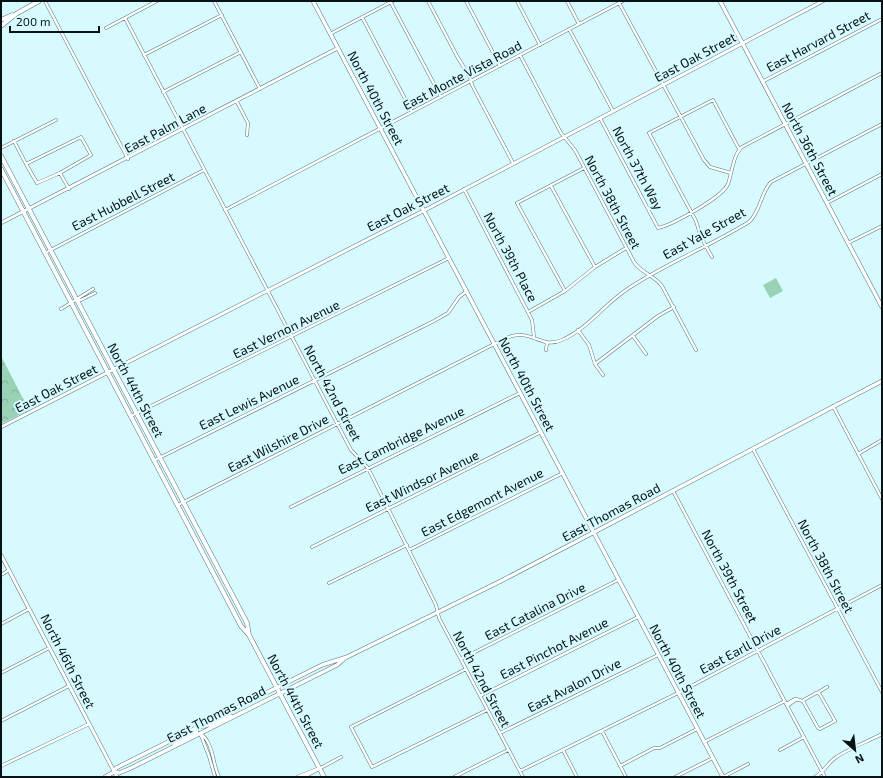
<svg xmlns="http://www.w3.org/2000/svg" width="883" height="778" font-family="'Exo 2',sans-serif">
  <defs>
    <pattern id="park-crowns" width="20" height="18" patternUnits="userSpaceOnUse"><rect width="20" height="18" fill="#99d2b4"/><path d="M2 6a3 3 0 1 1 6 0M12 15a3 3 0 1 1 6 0" fill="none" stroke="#82b39a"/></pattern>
  </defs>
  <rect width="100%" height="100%" fill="#d6faff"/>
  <path fill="#99d2b4" d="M776 278 783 291 770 298 763 285Z"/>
  <path fill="url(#park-crowns)" d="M1 356 29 410 1 424Z"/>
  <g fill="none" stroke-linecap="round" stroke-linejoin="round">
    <defs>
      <path id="minor" d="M45 1 128 159
        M214 1 260 89
        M390 1 441 97
        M428 1 458 58 470 77 472 85 513 163
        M466 1 500 66
        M517 1 540 45
        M567 1 579 24
        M618 1 704 160 710 167 731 173
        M362 17 412 112
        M125 18 351 450 368 468 436 605 439 618 523 777
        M106 28 157 1
        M569 29 613 111
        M330 34 393 1
        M144 55 222 15
        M520 55 561 133 575 150 634 262C641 273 654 275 662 286L696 350
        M762 82 882 19
        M163 92 241 52
        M237 102 248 123 247 135
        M600 118 658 228C672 225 723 197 728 184 732 173 733 155 742 147L882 73
        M14 141 26 164
        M1 148 56 120
        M60 173 37 183 26 164 81 137 91 155 60 173 69 189
        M551 186 595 267
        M464 189 532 320 534 337
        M827 203 882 174
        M225 210 623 1
        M848 243 882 226
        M45 253 204 170
        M712 257 701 237 696 221 649 133 713 100 739 149
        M565 291 517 203 584 168
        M77 300H81L95 293
        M61 309 93 289
        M528 312 565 291 595 267 626 248
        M578 330 589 345 595 364 603 375
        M633 336 646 354
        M546 350 547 343
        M595 364 658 316 674 307
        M833 406 882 499
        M131 416 449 258
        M753 449 882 692
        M858 454 882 440
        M155 460 434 321 448 313 459 297 467 291
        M673 491 825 777
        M178 505 506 338C532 327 540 350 562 340 588 329 605 303 629 288 667 263 710 246 749 222 761 211 760 194 771 182L882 124
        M291 507 520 393
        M312 547 541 432
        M409 550 563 473
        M1 575 9 570
        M329 583 407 545
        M1 624 29 609
        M461 659 618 580
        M466 669 351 727 372 767 487 710
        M1 673 49 648
        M817 693 827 687
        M480 696 638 617
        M786 704 795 699 803 701 818 728 820 729 835 721 819 693H816L802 701
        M787 706 797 699
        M1 721 69 686
        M602 731 626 777
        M200 733C214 743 212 763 219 777
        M200 733 209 756 215 777
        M500 733 658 655
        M704 742 785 701
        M563 750 577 777
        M780 750 804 737
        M1 766 89 724
        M620 766 654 748H660L697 729
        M520 771 678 693 882 585
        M297 777 317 769
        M304 777 341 757
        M454 777 508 750
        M675 777 713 758
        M723 777 748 764
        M815 777C824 772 827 764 835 758 849 748 867 742 882 734"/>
      <path id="tertiary" d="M1 223 338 48
        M1 427 429 208 823 1
        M1 555 117 777"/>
      <path id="secondary" d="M313 1 723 777
        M720 1 882 307
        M199 726C210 728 220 717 231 716
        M174 745 196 732 199 726
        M114 772 119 773 131 768 337 665 345 658
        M105 777 114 772 116 768 322 665 347 657 503 580 882 381"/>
      <path id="primary" d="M1 20 12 15
        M1 26 16 14 39 1
        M1 156 236 602 247 623 249 635
        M1 169 241 626 249 635 324 777"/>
    </defs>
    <use href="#minor" stroke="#57777b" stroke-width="3.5"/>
    <use href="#tertiary" stroke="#57777b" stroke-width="4"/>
    <use href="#secondary" stroke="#57777b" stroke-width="4.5"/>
    <use href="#primary" stroke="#57777b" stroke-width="5"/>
    <use href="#minor" stroke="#fff" stroke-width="2.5"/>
    <use href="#tertiary" stroke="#fff" stroke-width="3"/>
    <use href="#secondary" stroke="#fff" stroke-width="3.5"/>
    <use href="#primary" stroke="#fff" stroke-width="4"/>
  </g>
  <g text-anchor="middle" stroke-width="4" stroke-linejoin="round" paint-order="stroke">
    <g font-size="13" fill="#061214" stroke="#d6faff">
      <text transform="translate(818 41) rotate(-28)" y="5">East Harvard Street</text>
      <text transform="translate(695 57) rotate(-28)" y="5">East Oak Street</text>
      <text transform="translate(462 75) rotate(-28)" y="5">East Monte Vista Road</text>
      <text transform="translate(376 98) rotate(62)" y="5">North 40th Street</text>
      <text transform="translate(165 128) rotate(-28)" y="5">East Palm Lane</text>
      <text transform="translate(810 149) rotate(62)" y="5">North 36th Street</text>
      <text transform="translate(638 168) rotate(62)" y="5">North 37th Way</text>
      <text transform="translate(123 201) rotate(-27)" y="5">East Hubbell Street</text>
      <text transform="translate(613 202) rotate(62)" y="5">North 38th Street</text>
      <text transform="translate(408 207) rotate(-27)" y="5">East Oak Street</text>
      <text transform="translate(704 233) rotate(-29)" y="5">East Yale Street</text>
      <text transform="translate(511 257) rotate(62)" y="5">North 39th Place</text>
      <text transform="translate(286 329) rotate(-26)" y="5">East Vernon Avenue</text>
      <text transform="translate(527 384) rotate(62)" y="5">North 40th Street</text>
      <text transform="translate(56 388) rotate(-27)" y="5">East Oak Street</text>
      <text transform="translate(136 390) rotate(62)" y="5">North 44th Street</text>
      <text transform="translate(333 393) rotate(62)" y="5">North 42nd Street</text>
      <text transform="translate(249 402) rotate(-26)" y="5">East Lewis Avenue</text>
      <text transform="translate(401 440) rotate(-26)" y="5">East Cambridge Avenue</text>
      <text transform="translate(278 443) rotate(-27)" y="5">East Wilshire Drive</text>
      <text transform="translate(422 481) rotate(-26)" y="5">East Windsor Avenue</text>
      <text transform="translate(482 502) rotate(-27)" y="5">East Edgemont Avenue</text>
      <text transform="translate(611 512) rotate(-28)" y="5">East Thomas Road</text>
      <text transform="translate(826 566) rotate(62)" y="5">North 38th Street</text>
      <text transform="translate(730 576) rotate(62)" y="5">North 39th Street</text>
      <text transform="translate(535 611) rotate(-27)" y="5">East Catalina Drive</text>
      <text transform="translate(554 648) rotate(-27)" y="5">East Pinchot Avenue</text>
      <text transform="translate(740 649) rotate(-28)" y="5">East Earll Drive</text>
      <text transform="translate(68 661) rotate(63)" y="5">North 46th Street</text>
      <text transform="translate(678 671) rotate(62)" y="5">North 40th Street</text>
      <text transform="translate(482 679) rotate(62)" y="5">North 42nd Street</text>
      <text transform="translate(574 685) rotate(-27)" y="5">East Avalon Drive</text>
      <text transform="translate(296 701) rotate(62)" y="5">North 44th Street</text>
      <text transform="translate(216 714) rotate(-27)" y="5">East Thomas Road</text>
    </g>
  </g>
  <rect width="883" height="778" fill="none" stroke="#061214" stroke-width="4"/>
  <g transform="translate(855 750) rotate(152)" stroke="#d6faff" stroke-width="3" paint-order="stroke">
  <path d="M0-3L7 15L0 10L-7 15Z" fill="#061214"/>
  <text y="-6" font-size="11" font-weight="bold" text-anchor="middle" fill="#061214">N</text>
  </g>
  <path d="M10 26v6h89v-6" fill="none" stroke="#061214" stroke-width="2"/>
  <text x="16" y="26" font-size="12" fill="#061214" stroke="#d6faff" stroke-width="3" paint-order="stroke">200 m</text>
</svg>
